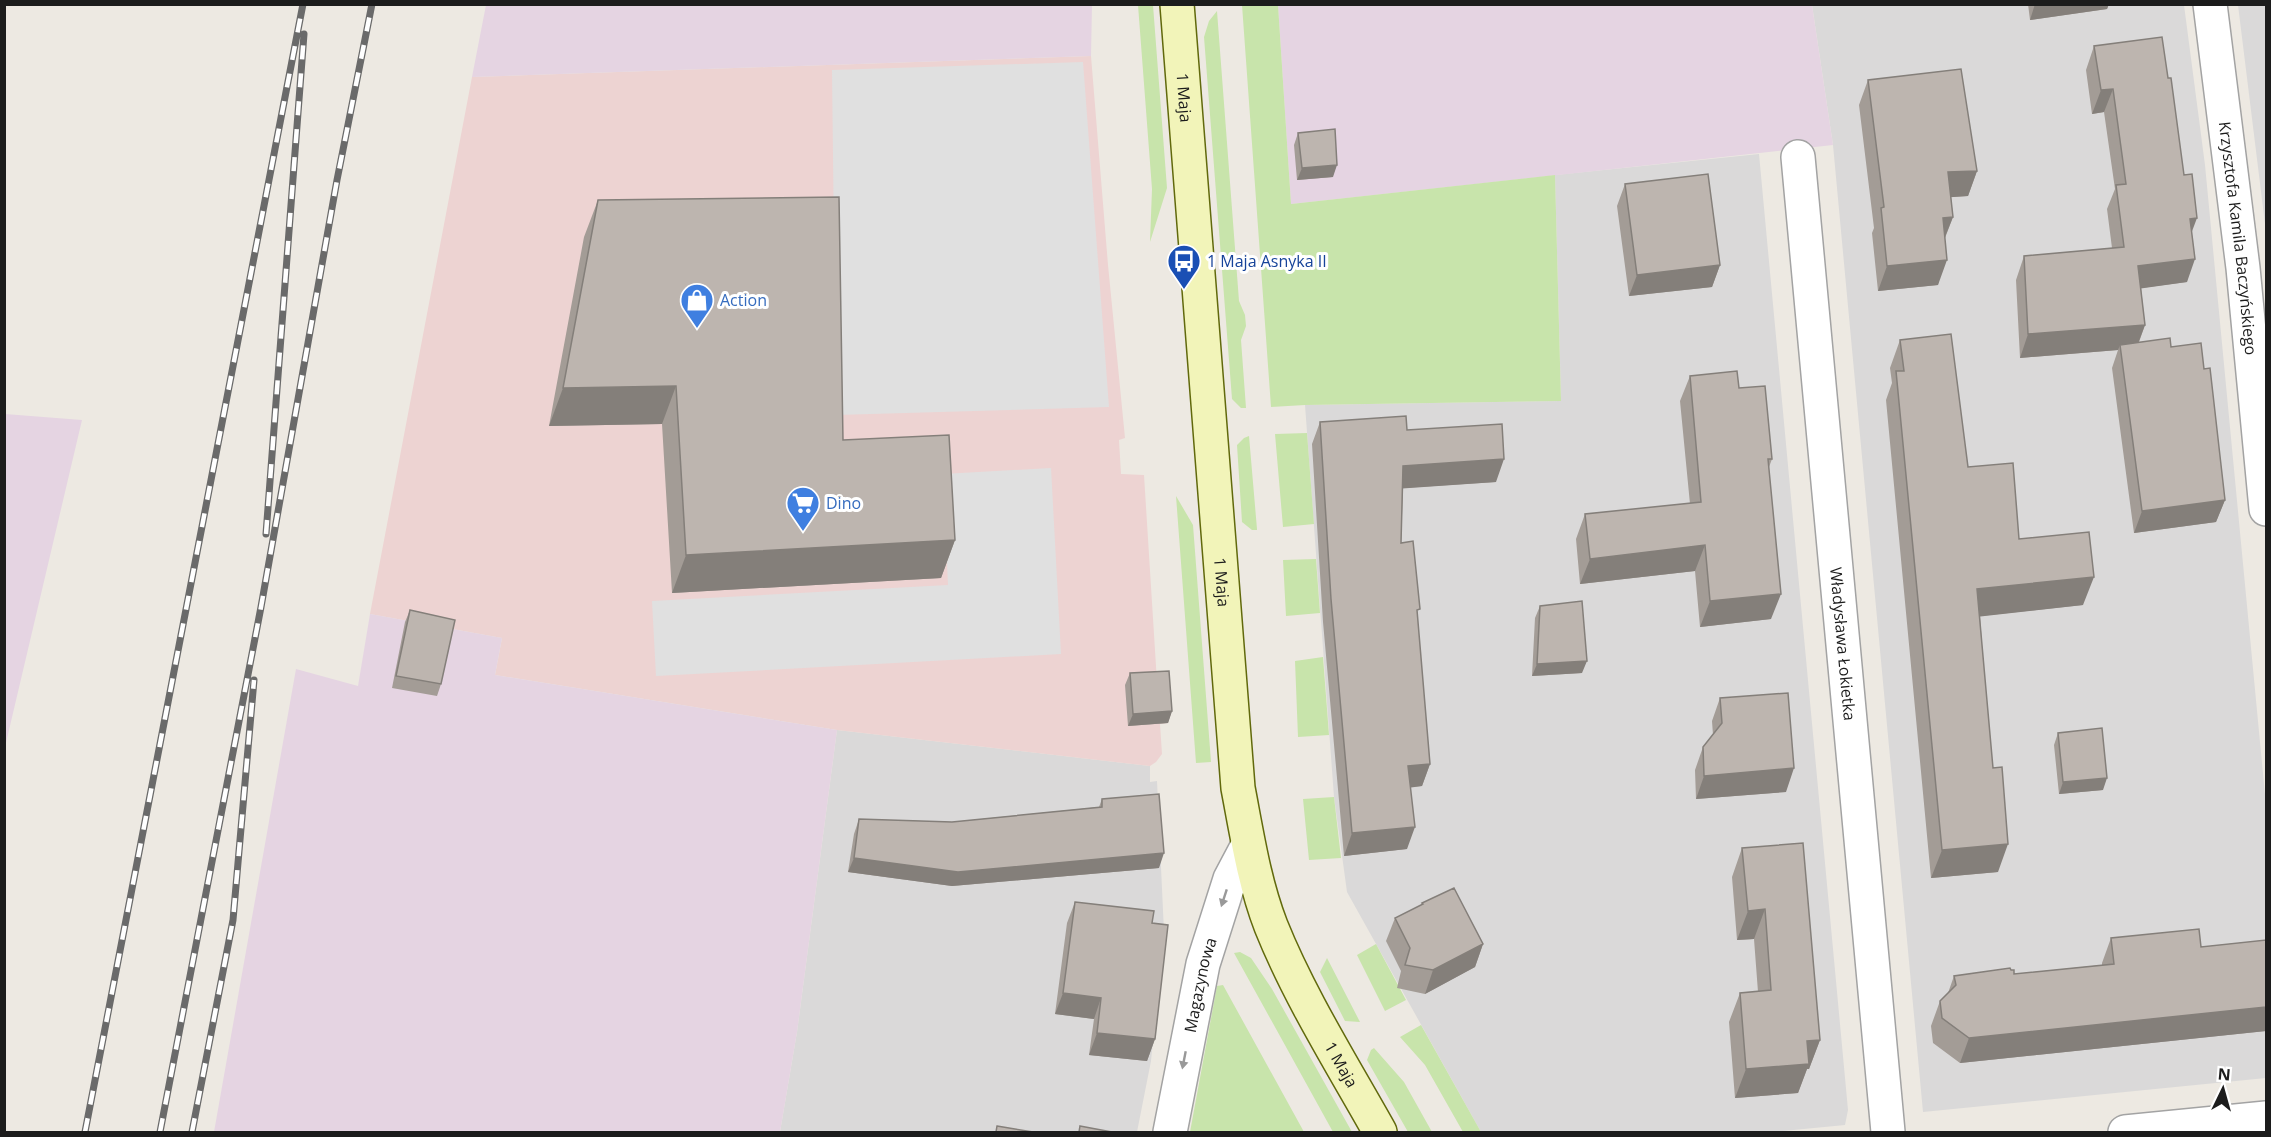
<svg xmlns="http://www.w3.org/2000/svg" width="2271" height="1137" font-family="'Open Sans',sans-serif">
  <rect width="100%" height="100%" fill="#ede9e2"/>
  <path fill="#dad9d9" d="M1812 5H2184L2205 165 2266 805V1078L1923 1112 1833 145Z
    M2238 5H2266V232Z
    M1759 154 1848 1110 1845 1125 1772 1132H1481L1347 892 1334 797 1305 405 1561 401 1555 175Z
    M837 730 1150 766V782L1157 781 1164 932 1151 1061 1137 1132H780L797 1032Z"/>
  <path fill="#edd3d2" d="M1091 56 1108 265 1125 438 1119 440 1121 474 1144 475 1157 682 1165 683 1168 723 1160 724 1162 754 1156 762 1150 766 837 730 495 675 502 638 370 614 472 77Z"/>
  <path fill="#e5d4e2" d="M486 5H1092L1091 56 472 77Z
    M1278 5H1812L1833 145 1291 204Z
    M5 414 82 420 5 747 4 414Z
    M370 614 502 638 495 675 837 730 797 1032 780 1132H214L296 669 358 686Z"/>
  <path fill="#c8e4ab" d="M1138 5H1153L1167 188 1150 242 1152 189Z
    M1242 5H1278L1291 204 1555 175 1561 401 1305 405 1271 407Z
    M1217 11 1239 301 1245 315 1246 326 1241 340 1246 408H1241L1232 399 1204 37 1209 21Z
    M1307 433 1314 524 1283 527 1275 434Z
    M1249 436 1257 529V530H1252L1242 522 1237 445 1244 438Z
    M1176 496 1193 525 1211 762 1196 763Z
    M1316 559 1320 613 1286 616 1283 560Z
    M1323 657 1329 735 1298 737 1295 661Z
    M1334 797 1341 858 1309 860 1303 799Z
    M1376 944 1406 1000 1385 1011 1357 955Z
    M1240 952 1251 958 1272 989 1352 1132H1333L1234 953Z
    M1327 958 1360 1022 1345 1021 1320 972Z
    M1223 985 1304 1132H1190L1217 986Z
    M1421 1025 1481 1132H1463L1425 1065 1400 1037Z
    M1374 1048 1404 1082 1432 1132H1408L1367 1060 1371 1050Z"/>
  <path fill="#e0e0e0" d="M1083 62 1109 407 836 415 832 70Z
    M1051 468 1061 654 656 676 652 601 948 585 943 474Z"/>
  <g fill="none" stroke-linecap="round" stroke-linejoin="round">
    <defs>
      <g id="street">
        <path id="s1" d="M2210 4 2243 268 2266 509"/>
        <path id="s2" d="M1798 157 1888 1132"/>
        <path id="s3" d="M1170 1132 1203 964 1230 879 1248 845"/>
        <path d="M2125 1132 2266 1118"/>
      </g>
      <g id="secondary">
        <path id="s4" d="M1177 4 1238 788C1247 835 1254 882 1271 926 1299 996 1343 1066 1380 1132"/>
      </g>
    </defs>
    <use href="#street" stroke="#a3a3a3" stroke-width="36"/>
    <use href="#secondary" stroke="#61690c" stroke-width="36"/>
    <use href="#street" stroke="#fff" stroke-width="33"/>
    <use href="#secondary" stroke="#f2f4b9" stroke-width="33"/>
    <defs>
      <path id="rail" d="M266 534 304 34
        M85 1132 303 4
        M160 1132 261 607 337 180 372 4
        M192 1132 233 920 254 680"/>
    </defs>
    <use href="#rail" stroke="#6a6a6a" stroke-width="7"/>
    <use href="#rail" stroke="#fff" stroke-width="4.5" stroke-dasharray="14" stroke-linecap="butt"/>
  </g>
  <path fill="#a39c96" d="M2028 4H2109L2107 9 2030 20Z
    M2094 46 2168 78 2192 232 2187 282 2141 288 2145 325 2139 342 2171 347 2204 369 2225 500 2216 522 2134 533 2112 368 2118 350 2020 358 2016 280 2024 256 2112 248 2107 209 2115 189 2104 112 2092 114 2086 70Z
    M1868 80 1977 171 1968 196 1951 197 1953 217 1945 238 1938 285 1878 291 1872 233 1874 228 1859 105Z
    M1298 133 1333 177 1297 180 1294 145Z
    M1625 184 1720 265 1712 287 1629 296 1617 206Z
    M598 200 843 440 955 540 941 578 672 593 662 424 549 426 584 237Z
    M1900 340 1968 467 2019 539 2083 605 1980 616 1998 872 1931 878 1886 400 1892 383 1890 368Z
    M1690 376 1739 388 1772 459 1769 467 1771 619 1700 627 1695 571 1580 584 1576 539 1585 514 1690 504 1680 401Z
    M1320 422 1407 430 1496 482 1403 488 1401 543 1417 617 1430 764 1422 786 1410 787 1407 849 1344 856 1323 622 1312 444Z
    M1540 606 1582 673 1532 676 1535 618Z
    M410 610 441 684 437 696 392 688 405 622Z
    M1130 673 1172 711 1168 723 1128 726 1125 685Z
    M1720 698 1786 792 1696 799 1695 770 1703 747 1713 735 1712 721Z
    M2058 733 2103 790 2059 794 2054 745Z
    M1102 799 1159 868 952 886 848 872 854 834 859 819 952 822 1099 807Z
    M1742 848 1820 1040 1809 1069H1807L1798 1093 1735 1098 1729 1022 1740 993 1758 992 1754 939 1737 940 1732 877Z
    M1075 902 1152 923 1155 1039 1147 1061 1089 1055 1094 1019 1055 1014 1067 923Z
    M1422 903 1483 944 1475 967 1425 994 1397 988 1401 971 1386 941 1395 918 1421 905Z
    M2111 938 2201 947 2266 940V1031L1960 1063 1933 1043 1931 1026 1940 1001 1948 993 1954 976 2011 970 2014 974 2102 965V963Z"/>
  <path fill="#847f7a" d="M2035 4H2109L2107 9 2030 20Z
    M2113 89 2104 112 2092 114 2101 90Z
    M1337 165 1333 177 1297 180 1302 168Z
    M1977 171 1968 196 1939 198 1948 172Z
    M1953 217 1943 242V218Z
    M2197 218 2188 242 2190 219Z
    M2195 259 2187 282 2130 290 2138 266Z
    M1947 260 1938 285 1878 291 1887 266Z
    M1720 265 1712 287 1629 296 1637 275Z
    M2145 325 2136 349 2120 345 2118 350 2020 358 2028 334Z
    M676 386 662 424 549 426 563 388Z
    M1504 459 1496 482 1395 489 1403 466Z
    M2225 500 2216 522 2134 533 2142 511Z
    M955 540 941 578 672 593 686 555Z
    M1705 545 1695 571 1580 584 1590 559Z
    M2094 577 2083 605 1967 618 1977 589Z
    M1781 594 1771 619 1700 627 1710 601Z
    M1587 661 1582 673 1532 676 1537 664Z
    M1172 711 1168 723 1128 726 1133 714Z
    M1430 764 1422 786 1400 789 1408 766Z
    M1794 768 1786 792 1696 799 1704 776Z
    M2107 778 2103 790 2059 794 2063 782Z
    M1415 827 1407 849 1344 856 1352 833Z
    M2008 844 1998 872 1931 878 1942 850Z
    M1164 853 1159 868 952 886 848 872 854 858Z
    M1765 909 1754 939 1737 940 1748 911Z
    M1483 944 1475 967 1425 994 1433 970Z
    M1063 993 1101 998 1094 1019 1055 1014Z
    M2266 1007V1031L1960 1063 1969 1038Z
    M1097 1033 1155 1039 1147 1061 1089 1055Z
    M1820 1040 1809 1069H1807L1798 1093 1735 1098 1746 1069 1807 1041Z"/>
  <path fill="#bdb5af" stroke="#847f7a" stroke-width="1.5" d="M2162 37 2168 78H2171L2184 175 2192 174 2197 218 2190 219 2195 259 2138 266 2145 325 2028 334 2024 256 2124 247 2116 185 2126 184 2113 89 2101 90 2094 46Z
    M1961 69 1977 171 1948 172 1953 217 1943 218 1947 260 1887 266 1881 208 1884 207 1868 80Z
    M1335 129 1337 165 1302 168 1298 133Z
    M1708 174 1720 265 1637 275 1625 184Z
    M839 197 843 440 949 435 955 540 686 555 676 386 563 388 598 200Z
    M1951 334 1968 467 2013 463 2019 539 2089 532 2094 577 1977 589 1993 768 2002 767 2008 844 1942 850 1896 371H1904L1900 340Z
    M2170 338 2171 347 2201 343 2204 369 2210 368 2225 500 2142 511 2120 345Z
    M1737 371 1739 388 1765 386 1772 459H1768L1781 594 1710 601 1705 545 1590 559 1585 514 1701 502 1690 376Z
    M1406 416 1407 430 1502 424 1504 459 1403 466 1401 543 1413 541 1420 609 1417 610 1430 764 1408 766 1415 827 1352 833 1331 599 1320 422Z
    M1582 601 1587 661 1537 664 1540 606Z
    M410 610 455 620 441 684 396 676Z
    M1169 671 1172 711 1133 714 1130 673Z
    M1788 693 1794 768 1704 776 1703 747 1722 723 1720 698Z
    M2102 728 2107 778 2063 782 2058 733Z
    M1159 794 1164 853 958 872 854 858 859 819 952 822 1102 807V799Z
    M1803 843 1820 1040 1807 1041 1809 1064 1746 1069 1740 993 1771 990 1765 909 1748 911 1742 848Z
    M1454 888 1483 944 1433 970 1405 965 1410 948 1395 918 1423 904 1422 903Z
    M1075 902 1154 911 1152 923 1168 925 1155 1039 1097 1033 1101 998 1063 993Z
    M2199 929 2201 947 2266 940V1007L1969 1038 1942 1018 1940 1001 1956 985 1954 976 2010 968 2011 970H2014V974L2114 964 2111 938Z
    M997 1126 1033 1132H996Z
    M1080 1126 1112 1132H1079Z"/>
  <defs><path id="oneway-solid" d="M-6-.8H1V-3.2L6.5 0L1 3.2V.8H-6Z" transform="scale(1.5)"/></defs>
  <g fill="#999">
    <use href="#oneway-solid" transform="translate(1224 898) rotate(108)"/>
    <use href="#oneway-solid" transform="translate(1184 1060) rotate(101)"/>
  </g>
  <defs>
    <symbol id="bus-pin" viewBox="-11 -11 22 30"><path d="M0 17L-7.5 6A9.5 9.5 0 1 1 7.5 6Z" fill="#1a4fb4" stroke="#fff"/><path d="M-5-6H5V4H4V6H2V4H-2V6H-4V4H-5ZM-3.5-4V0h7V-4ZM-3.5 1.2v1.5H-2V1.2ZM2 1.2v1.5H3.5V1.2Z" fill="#fff"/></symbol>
    <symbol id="shop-pin" viewBox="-11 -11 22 30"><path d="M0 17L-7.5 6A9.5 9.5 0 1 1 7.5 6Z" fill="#3f7fe0" stroke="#fff"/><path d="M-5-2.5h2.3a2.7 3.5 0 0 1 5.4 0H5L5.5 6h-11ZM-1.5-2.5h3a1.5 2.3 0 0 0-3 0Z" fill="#fff"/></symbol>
    <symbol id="supermarket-pin" viewBox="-11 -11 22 30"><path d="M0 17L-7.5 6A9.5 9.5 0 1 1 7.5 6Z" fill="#3f7fe0" stroke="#fff"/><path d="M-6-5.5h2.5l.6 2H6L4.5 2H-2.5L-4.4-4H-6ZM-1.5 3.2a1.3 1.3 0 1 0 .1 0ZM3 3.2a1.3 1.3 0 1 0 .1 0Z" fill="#fff"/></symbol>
  </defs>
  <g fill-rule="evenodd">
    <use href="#bus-pin" x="1165" y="242" width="38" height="52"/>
    <use href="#shop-pin" x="678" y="281" width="38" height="52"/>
    <use href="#supermarket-pin" x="784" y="484" width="38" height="52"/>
  </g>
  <g text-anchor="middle" stroke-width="6" stroke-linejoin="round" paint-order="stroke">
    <g font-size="16" fill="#1c1c1c" stroke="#fff">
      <text dy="6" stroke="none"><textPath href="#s4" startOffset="94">1 Maja</textPath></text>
      <text dy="6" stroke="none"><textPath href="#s1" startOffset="236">Krzysztofa Kamila Baczyńskiego</textPath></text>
      <text dy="6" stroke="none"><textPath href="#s4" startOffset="580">1 Maja</textPath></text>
      <text dy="6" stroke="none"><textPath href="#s2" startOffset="489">Władysława Łokietka</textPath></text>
      <text dy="6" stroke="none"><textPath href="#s3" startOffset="150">Magazynowa</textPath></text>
      <text dy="6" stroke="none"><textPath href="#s4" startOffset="1084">1 Maja</textPath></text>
    </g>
    <g font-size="16" fill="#164399" stroke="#fff" text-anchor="start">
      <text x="1207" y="267">1 Maja Asnyka II</text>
    </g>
    <g font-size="16" fill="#366cbe" stroke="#fff" text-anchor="start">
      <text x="720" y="306">Action</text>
      <text x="826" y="509">Dino</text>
    </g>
  </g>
  <rect width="2271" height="1137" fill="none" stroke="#1c1c1c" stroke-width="12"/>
  <g transform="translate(2223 1089) rotate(5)" stroke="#ffffff" stroke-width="4.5" paint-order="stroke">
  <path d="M0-4.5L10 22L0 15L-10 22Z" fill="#1c1c1c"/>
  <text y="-9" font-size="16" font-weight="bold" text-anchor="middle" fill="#1c1c1c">N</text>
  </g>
</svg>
